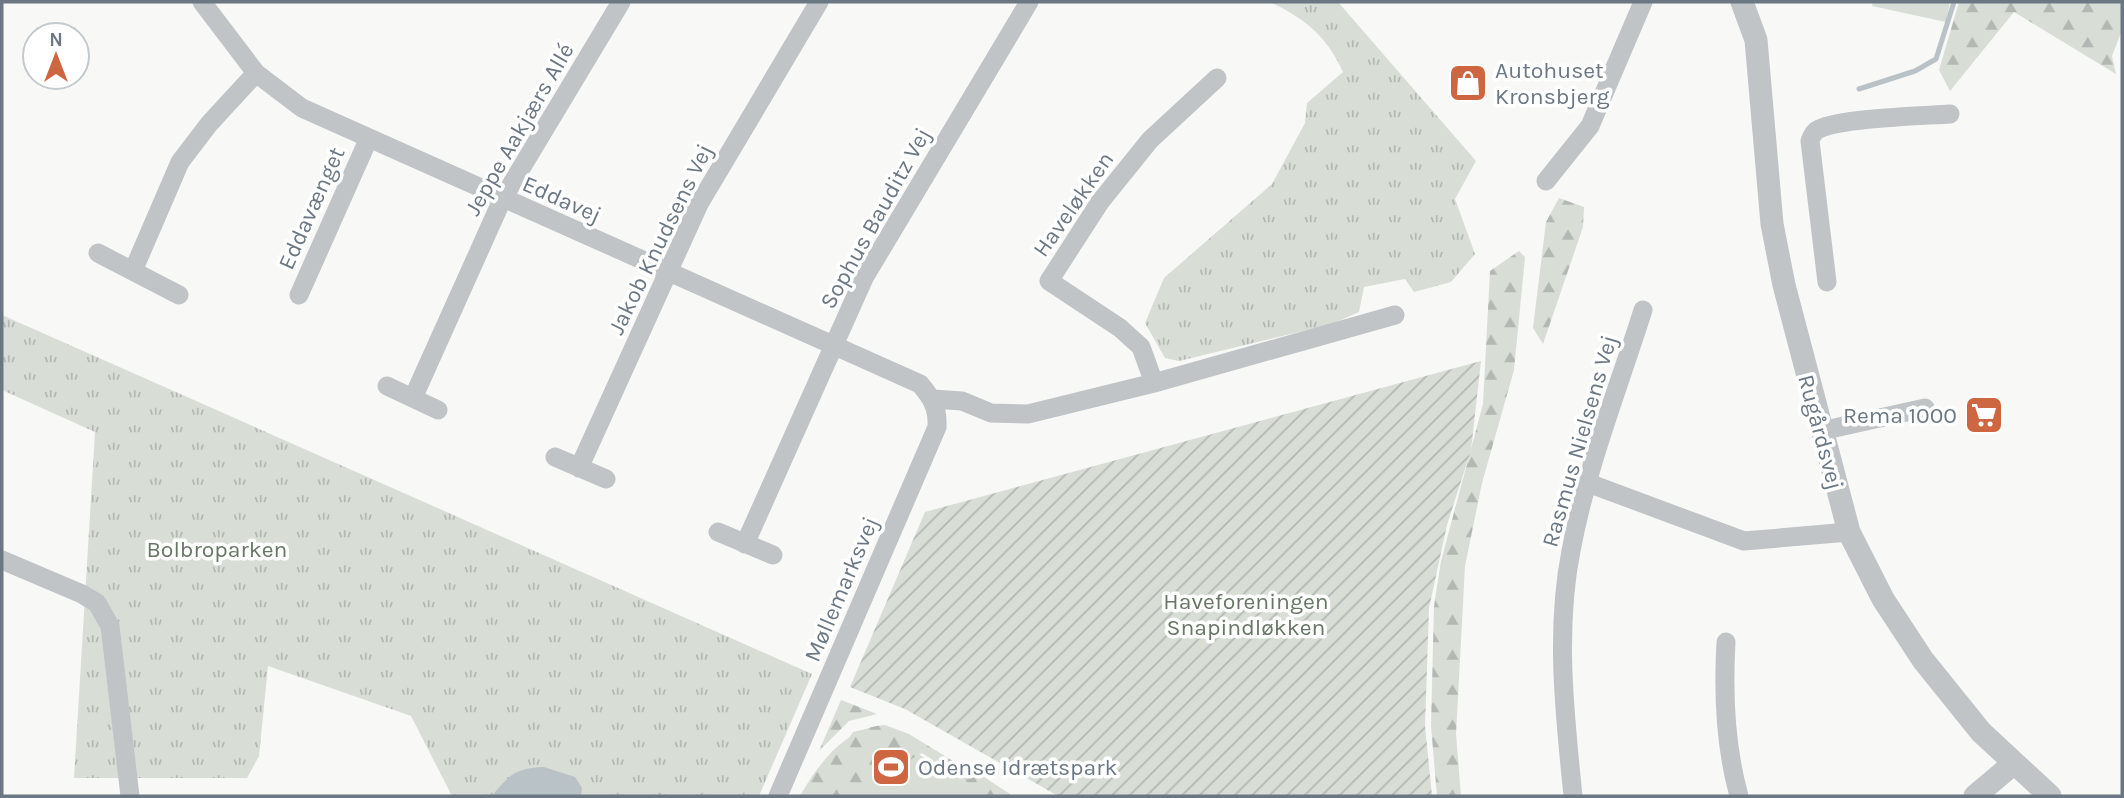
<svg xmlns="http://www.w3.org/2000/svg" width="2124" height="798" font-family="Karla,sans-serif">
  <defs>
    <pattern id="forest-firs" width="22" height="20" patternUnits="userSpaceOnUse" patternTransform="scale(1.75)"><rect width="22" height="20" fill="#d8ddd6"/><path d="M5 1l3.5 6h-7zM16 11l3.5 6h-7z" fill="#b3b8b3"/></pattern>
    <pattern id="park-tufts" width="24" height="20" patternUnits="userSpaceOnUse" patternTransform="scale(1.75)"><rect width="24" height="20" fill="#d8ddd6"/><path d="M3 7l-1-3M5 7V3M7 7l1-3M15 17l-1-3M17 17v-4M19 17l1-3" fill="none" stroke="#b3b8b3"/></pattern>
    <pattern id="garden-furrows" width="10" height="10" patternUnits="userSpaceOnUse" patternTransform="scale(1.75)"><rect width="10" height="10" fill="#d8ddd6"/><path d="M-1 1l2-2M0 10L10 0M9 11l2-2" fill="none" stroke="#b3b8b3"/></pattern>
  </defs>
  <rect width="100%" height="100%" fill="#f8f8f6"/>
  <path fill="#d8ddd6" d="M1873 2H1950L1946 22 1872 6Z
    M875 727 923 757 984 777 1013 796H810L853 732Z"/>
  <path fill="url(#forest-firs)" d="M1959 2H2122V30L2112 56 2116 74 2014 12 1950 91 1939 70Z
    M1559 198 1584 207 1583 227 1543 344 1533 328 1546 222Z
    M1519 251 1525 257 1514 370 1482 483 1465 566 1456 734 1461 796H1437L1431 726 1434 606 1441 561 1483 404 1490 271Z
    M841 700 877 714 849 721 819 751Z
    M885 725 909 734 1010 796H989L922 753 847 796H800C818 764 846 727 885 725Z"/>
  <path fill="url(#park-tufts)" d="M1270 2H1338L1476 161 1455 199 1475 254 1451 282 1414 292 1405 279 1364 287 1359 312 1332 324 1179 361 1165 358 1145 323 1164 278 1272 184 1305 123 1307 103 1343 72C1326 35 1305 19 1270 2Z
    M2 315 812 674 759 796H452L411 716 268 666 259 756 247 778H74L95 432 2 390Z"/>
  <path fill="url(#garden-furrows)" d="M1481 361 1471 450 1447 525 1429 608 1425 726 1432 796H1058L905 709 850 687 925 512Z"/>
  <path fill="#b9c2c7" d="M544 767 575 777 582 788 581 796H492C510 774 516 768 544 767Z"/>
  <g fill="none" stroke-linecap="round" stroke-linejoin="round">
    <path stroke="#b9c2c7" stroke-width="5" d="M1859 89 1915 71 1936 59 1954 2"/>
    <path stroke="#c0c4c7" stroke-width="19" d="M202 2 256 73 302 108 920 384C932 398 938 408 937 427L778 796
      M1546 181 1590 126 1643 2
      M98 253 179 295
      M133 271 180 162 209 124 256 73
      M1827 282 1810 141C1812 135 1814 131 1819 129 1842 118 1921 116 1950 114
      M299 295 368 140
      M1154 383 1141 347 1120 328 1049 281 1100 202 1150 140 1217 78
      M387 386 438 410
      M413 398 502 200 621 2
      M933 399 962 401 991 413 1028 414 1154 383 1395 315
      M1821 431 1925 408
      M555 457 606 479
      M579 468 699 204 819 2
      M1588 483 1744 541 1849 532
      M718 532 773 555
      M745 544 864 278 1029 2
      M2 560 82 594 97 603 110 626 130 796
      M1726 642C1723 694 1725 746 1739 796
      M1573 796C1565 716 1555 631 1571 551 1586 469 1618 389 1643 310"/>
    <path stroke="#c0c4c7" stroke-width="23" d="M1742 2 1756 40 1772 224 1784 285 1849 532 1883 599 1923 660 1981 732 2050 796
      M1975 796 2013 764"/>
  </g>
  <defs>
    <symbol id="shop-square" viewBox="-11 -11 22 22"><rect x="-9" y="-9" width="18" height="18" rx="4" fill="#ce6741" stroke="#fff"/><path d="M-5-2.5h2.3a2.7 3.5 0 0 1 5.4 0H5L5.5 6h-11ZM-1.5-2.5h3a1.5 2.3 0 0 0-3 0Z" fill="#fff"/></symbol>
    <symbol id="supermarket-square" viewBox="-11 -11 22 22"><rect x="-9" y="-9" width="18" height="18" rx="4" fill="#ce6741" stroke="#fff"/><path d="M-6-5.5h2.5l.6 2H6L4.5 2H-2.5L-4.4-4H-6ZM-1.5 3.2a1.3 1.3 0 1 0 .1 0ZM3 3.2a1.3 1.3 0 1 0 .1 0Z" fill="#fff"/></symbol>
    <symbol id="stadium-square" viewBox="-11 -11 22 22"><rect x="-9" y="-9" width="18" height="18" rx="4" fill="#ce6741" stroke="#fff"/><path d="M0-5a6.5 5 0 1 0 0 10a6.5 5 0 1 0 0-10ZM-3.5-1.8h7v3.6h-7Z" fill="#fff"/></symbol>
  </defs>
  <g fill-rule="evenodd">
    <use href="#shop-square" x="1446" y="61" width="44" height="44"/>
    <use href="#supermarket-square" x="1962" y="393" width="44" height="44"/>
    <use href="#stadium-square" x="869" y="745" width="44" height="44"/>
  </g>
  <g text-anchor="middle" stroke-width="7" stroke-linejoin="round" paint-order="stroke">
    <g font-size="23" fill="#6b7883" stroke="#fff" text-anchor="start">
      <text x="1495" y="78">Autohuset<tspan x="1495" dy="26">Kronsbjerg</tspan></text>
      <text x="1957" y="423" text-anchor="end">Rema 1000</text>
      <text x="918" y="775">Odense Idrætspark</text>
    </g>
    <g font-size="23" fill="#6b7883" stroke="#fff">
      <text transform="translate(519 129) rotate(-60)" y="8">Jeppe Aakjærs Allé</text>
      <text transform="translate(562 199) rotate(24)" y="8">Eddavej</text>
      <text transform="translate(1073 204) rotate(-55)" y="8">Haveløkken</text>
      <text transform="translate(311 208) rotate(-66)" y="8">Eddavænget</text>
      <text transform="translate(875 218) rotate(-61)" y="8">Sophus Bauditz Vej</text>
      <text transform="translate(660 239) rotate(-64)" y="8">Jakob Knudsens Vej</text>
      <text transform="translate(1821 432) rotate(75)" y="8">Rugårdsvej</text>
      <text transform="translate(1579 441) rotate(-74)" y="8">Rasmus Nielsens Vej</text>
      <text transform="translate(841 589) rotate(-67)" y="8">Møllemarksvej</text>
    </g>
    <g font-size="23" fill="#677665" stroke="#fff">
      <text x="217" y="557">Bolbroparken</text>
      <text x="1246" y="609">Haveforeningen<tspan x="1246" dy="26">Snapindløkken</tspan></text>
    </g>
  </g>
  <rect width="2124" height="798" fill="none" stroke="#6b7883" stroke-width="7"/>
  <g transform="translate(56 56)"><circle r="33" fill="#ffffff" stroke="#c4c9cd" stroke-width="2"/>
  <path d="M0-5L12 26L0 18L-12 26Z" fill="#ce6741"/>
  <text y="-10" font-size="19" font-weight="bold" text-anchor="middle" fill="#6b7883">N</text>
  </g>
</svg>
